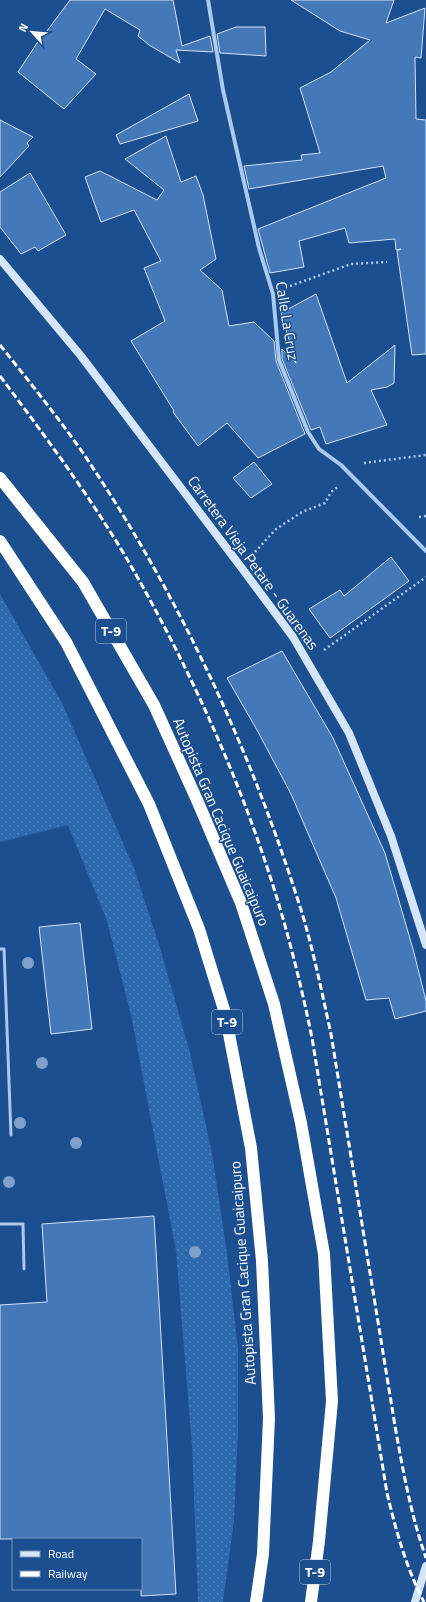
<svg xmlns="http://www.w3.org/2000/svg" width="426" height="1602" font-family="'Titillium Web',sans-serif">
  <defs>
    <pattern id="grass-dots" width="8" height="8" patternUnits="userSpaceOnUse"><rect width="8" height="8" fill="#2e69ad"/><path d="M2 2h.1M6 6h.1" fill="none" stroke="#4d80b9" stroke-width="1.8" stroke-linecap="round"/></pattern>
  </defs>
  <rect width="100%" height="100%" fill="#1b4f8f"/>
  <path fill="url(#grass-dots)" d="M0 594 62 703 134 868 161 951 190 1053 212 1153 227 1253 238 1349V1431L234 1521 223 1602H198L192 1446 176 1251 131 1015 107 921 68 825 0 842Z"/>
  <path fill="#4478b7" stroke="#cfe3fa" d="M70 0H173L182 46 210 36 213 52 176 50 180 63 149 45 138 36 140 30 105 9 76 59 96 74 64 109 18 72 43 34 44 35Z
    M291 0H394L386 23 425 8 421 58 415 57 416 119 426 120V354L412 355 397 251 401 249 396 250 395 239 349 243 345 228 299 241 304 267 270 273 258 229 386 178 383 166 249 189 244 166 302 160 301 155 320 153 300 88 331 72 370 40 340 31Z
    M236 27H265L266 56 220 53 217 34Z
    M189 94 198 121 120 144 116 135Z
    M0 120 33 137 27 143 29 146 0 177Z
    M166 136 181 182 196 176 203 195 216 259 200 270 222 290 229 326 254 322 274 341 276 361 305 434 258 458 227 423 198 446 173 412 174 411 131 341 165 321 144 268 161 261 134 210 101 222 85 177 100 171 157 200 164 190 125 159Z
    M30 173 66 235 38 251 35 247 21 254 0 227V192Z
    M316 294 347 383 395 345 394 383 387 387 371 390 387 425 326 444 320 427 311 430 282 359V349L296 363 281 313Z
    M254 462 272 484 251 498 233 478Z
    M391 557 409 581 330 638 309 609 340 590 344 596Z
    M282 651 333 738 385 853 413 949 426 1001V1011L395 1019 389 998 366 1000 336 898 291 794 257 730 227 678Z
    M80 923 92 1029 51 1034 39 927Z
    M154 1216 176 1594 141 1596V1539H0V1305L47 1302 42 1224Z"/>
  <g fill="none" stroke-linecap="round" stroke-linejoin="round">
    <path stroke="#a9c9ee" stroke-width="2.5" stroke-dasharray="2 3" stroke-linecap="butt" d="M290 286 351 264 387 262
      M364 463 426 455
      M419 517 426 516
      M255 552 276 529 302 512 325 503 331 492 339 486
      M324 650 426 577"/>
    <path stroke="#a9c9ee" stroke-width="3" d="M0 949H4L11 1135
      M0 1224H23L24 1269"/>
    <path stroke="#a9c9ee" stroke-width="4" d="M208 0 223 90 259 248 273 294 279 360 308 432 319 449 341 465 426 551"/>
    <path stroke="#d6e6fa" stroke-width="8" d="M0 259 81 356 241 567 293 637 349 733 391 836 426 945
      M415 1602 426 1566"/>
    <path stroke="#fff" stroke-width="12" d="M0 478 83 582 154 705 197 800 241 903 274 1004 301 1123 324 1254 332 1401 319 1541 311 1602
      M0 541 66 642 149 804 199 929 225 1013 251 1148 262 1261 269 1418 263 1554 256 1602"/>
    <path stroke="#fff" stroke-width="3" stroke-dasharray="7 3" stroke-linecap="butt" d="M0 345C28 380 57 416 83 453 179 595 251 750 302 913 314 953 322 993 331 1034L395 1426C403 1471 411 1515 426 1558
      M0 376C45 436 89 495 127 559 193 673 248 796 284 922 295 961 304 999 312 1038L387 1493C396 1531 406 1567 424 1602"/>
  </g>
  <g fill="#7ea0ca">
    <circle cx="28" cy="963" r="6"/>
    <circle cx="42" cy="1063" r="6"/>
    <circle cx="20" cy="1123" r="6"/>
    <circle cx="76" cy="1143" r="6"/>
    <circle cx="9" cy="1182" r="6"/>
    <circle cx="195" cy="1252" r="6"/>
  </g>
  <g text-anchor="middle" stroke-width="3" stroke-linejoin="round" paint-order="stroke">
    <g fill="#1b4f8f" stroke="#bbcadd" stroke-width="1">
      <rect x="96" y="619" width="30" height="24" rx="3"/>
      <rect x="212" y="1010" width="30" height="24" rx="3"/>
      <rect x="300" y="1560" width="30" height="24" rx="3"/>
    </g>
    <g font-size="14" font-weight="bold" fill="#fff">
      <text x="111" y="636">T-9</text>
      <text x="227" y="1027">T-9</text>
      <text x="315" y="1577">T-9</text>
    </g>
    <g font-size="15" fill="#fff" stroke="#1b4f8f">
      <text transform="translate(287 321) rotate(81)" y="5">Calle La Cruz</text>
      <text transform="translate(253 563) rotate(54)" y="5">Carretera Vieja Petare - Guarenas</text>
      <text transform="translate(221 822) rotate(67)" y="5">Autopista Gran Cacique Guaicaipuro</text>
      <text transform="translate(243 1273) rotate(-94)" y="5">Autopista Gran Cacique Guaicaipuro</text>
    </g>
  </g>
  <rect x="12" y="1538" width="130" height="52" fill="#1b4f8f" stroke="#7695bc"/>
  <rect x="20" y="1551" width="20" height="6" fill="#d6e6fa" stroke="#7695bc"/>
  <text x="48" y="1558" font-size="12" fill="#ffffff">Road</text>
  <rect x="20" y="1571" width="20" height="6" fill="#ffffff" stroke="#7695bc"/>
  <text x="48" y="1578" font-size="12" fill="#ffffff">Railway</text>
  <g transform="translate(32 32) rotate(297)" stroke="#1b4f8f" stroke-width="3" paint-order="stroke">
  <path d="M0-3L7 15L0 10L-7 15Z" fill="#ffffff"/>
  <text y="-6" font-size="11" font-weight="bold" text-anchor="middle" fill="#ffffff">N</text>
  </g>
</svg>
